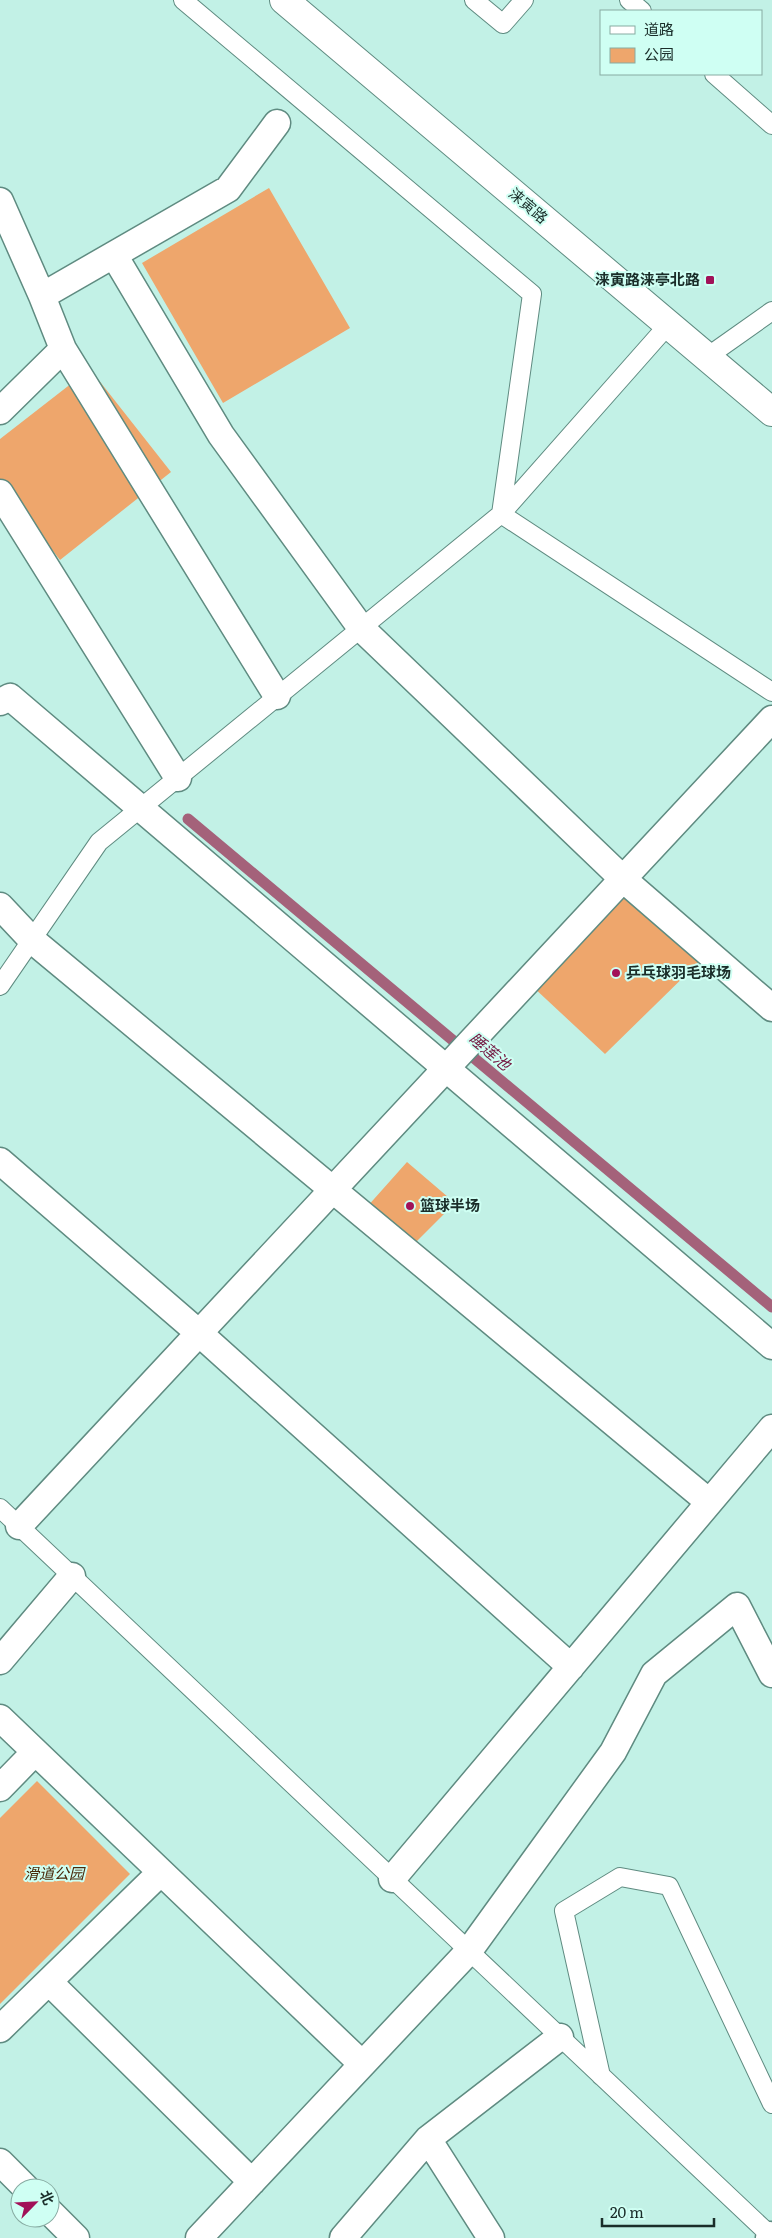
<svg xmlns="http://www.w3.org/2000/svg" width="772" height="2238" font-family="Literata,'Noto Sans SC',serif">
  <rect width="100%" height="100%" fill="#c2f1e6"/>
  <path fill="#eea66c" d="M269 188 350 328 223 403 142 263Z
    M90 369 171 472 60 560 0 483V439Z
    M623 889 701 960 605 1054 532 986Z
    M407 1162 455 1203 413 1245 366 1208Z
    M37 1781 130 1874 0 2004V1818Z"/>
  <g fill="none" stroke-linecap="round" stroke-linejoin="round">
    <path stroke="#a4627a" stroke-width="11" d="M188 819 772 1307"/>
    <defs>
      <path id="service" d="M183 0 532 294 501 514 772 692
        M474 0 503 24 524 0
        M629 0 642 11
        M714 74 772 125
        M707 357 772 311
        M0 986 99 842 501 514 668 325
        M0 1508 772 2237
        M601 2076 564 1911 620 1877 669 1886 772 2104"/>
      <path id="pedestrian" d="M0 201 42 296
        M114 255 221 435 361 628 623 879 772 1008
        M63 349 277 696
        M0 411 63 349 42 296 228 189 277 123
        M0 493 178 778
        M0 702 10 697 772 1346
        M0 906 32 940 709 1502
        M0 1161 199 1333 571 1667
        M19 1526 772 719
        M0 1661 72 1576
        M0 1718 362 2064
        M0 1788 35 1752
        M392 1879 772 1428
        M49 1982 252 2182
        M0 2029 161 1872
        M428 2139 491 2238
        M0 2162 26 2188
        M50 2212 76 2238
        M199 2238 469 1951 613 1752 654 1674 737 1606 772 1674
        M343 2238 428 2139 560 2037
        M769 2238 770 2235"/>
      <path id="tertiary" d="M284 0 772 412"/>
    </defs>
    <use href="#service" stroke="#5f8b81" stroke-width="20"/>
    <use href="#pedestrian" stroke="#5f8b81" stroke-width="29"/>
    <use href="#tertiary" stroke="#5f8b81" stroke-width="30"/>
    <use href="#service" stroke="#fff" stroke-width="18"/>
    <use href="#pedestrian" stroke="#fff" stroke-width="26"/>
    <use href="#tertiary" stroke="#fff" stroke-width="28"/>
  </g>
  <g fill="#a11158" stroke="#cffff3" stroke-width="2">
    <rect x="705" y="275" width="10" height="10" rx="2.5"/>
    <circle cx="616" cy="973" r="5"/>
    <circle cx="410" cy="1206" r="5"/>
  </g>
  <g text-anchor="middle" stroke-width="4" stroke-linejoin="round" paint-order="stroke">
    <g font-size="15" fill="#1a2d29" stroke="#cffff3">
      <text transform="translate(528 206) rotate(40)" y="5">涞寅路</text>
    </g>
    <g font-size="15" font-weight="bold" fill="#1a2d29" stroke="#cffff3" text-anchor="start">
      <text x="700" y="285" text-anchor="end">涞寅路涞亭北路</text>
      <text x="626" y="978">乒乓球羽毛球场</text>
      <text x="420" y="1211">篮球半场</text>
    </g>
    <g font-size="15" font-style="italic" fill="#492809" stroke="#cffff3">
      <text x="54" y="1879">滑道公园</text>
    </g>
    <g font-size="16" font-style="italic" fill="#741841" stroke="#cffff3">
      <text transform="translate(490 1051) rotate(40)" y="6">睡莲池</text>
    </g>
  </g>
  <rect x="600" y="10" width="162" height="65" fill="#cffff3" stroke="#87aba2"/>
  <rect x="610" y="26" width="25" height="8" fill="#ffffff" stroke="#87aba2"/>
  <text x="644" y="35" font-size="15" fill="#1a2d29">道路</text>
  <rect x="610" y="48" width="25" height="15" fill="#eea66c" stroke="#87aba2"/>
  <text x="644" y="60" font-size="15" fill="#1a2d29">公园</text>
  <g transform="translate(35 2203) rotate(66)"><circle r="24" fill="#cffff3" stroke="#87aba2"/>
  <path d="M0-4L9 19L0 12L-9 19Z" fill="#a11158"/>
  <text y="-8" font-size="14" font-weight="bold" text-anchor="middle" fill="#1a2d29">北</text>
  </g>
  <path d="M602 2218v8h112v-8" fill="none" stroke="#1a2d29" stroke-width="2.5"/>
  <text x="610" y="2218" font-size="15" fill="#1a2d29" stroke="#cffff3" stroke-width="4" paint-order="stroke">20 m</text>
</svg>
